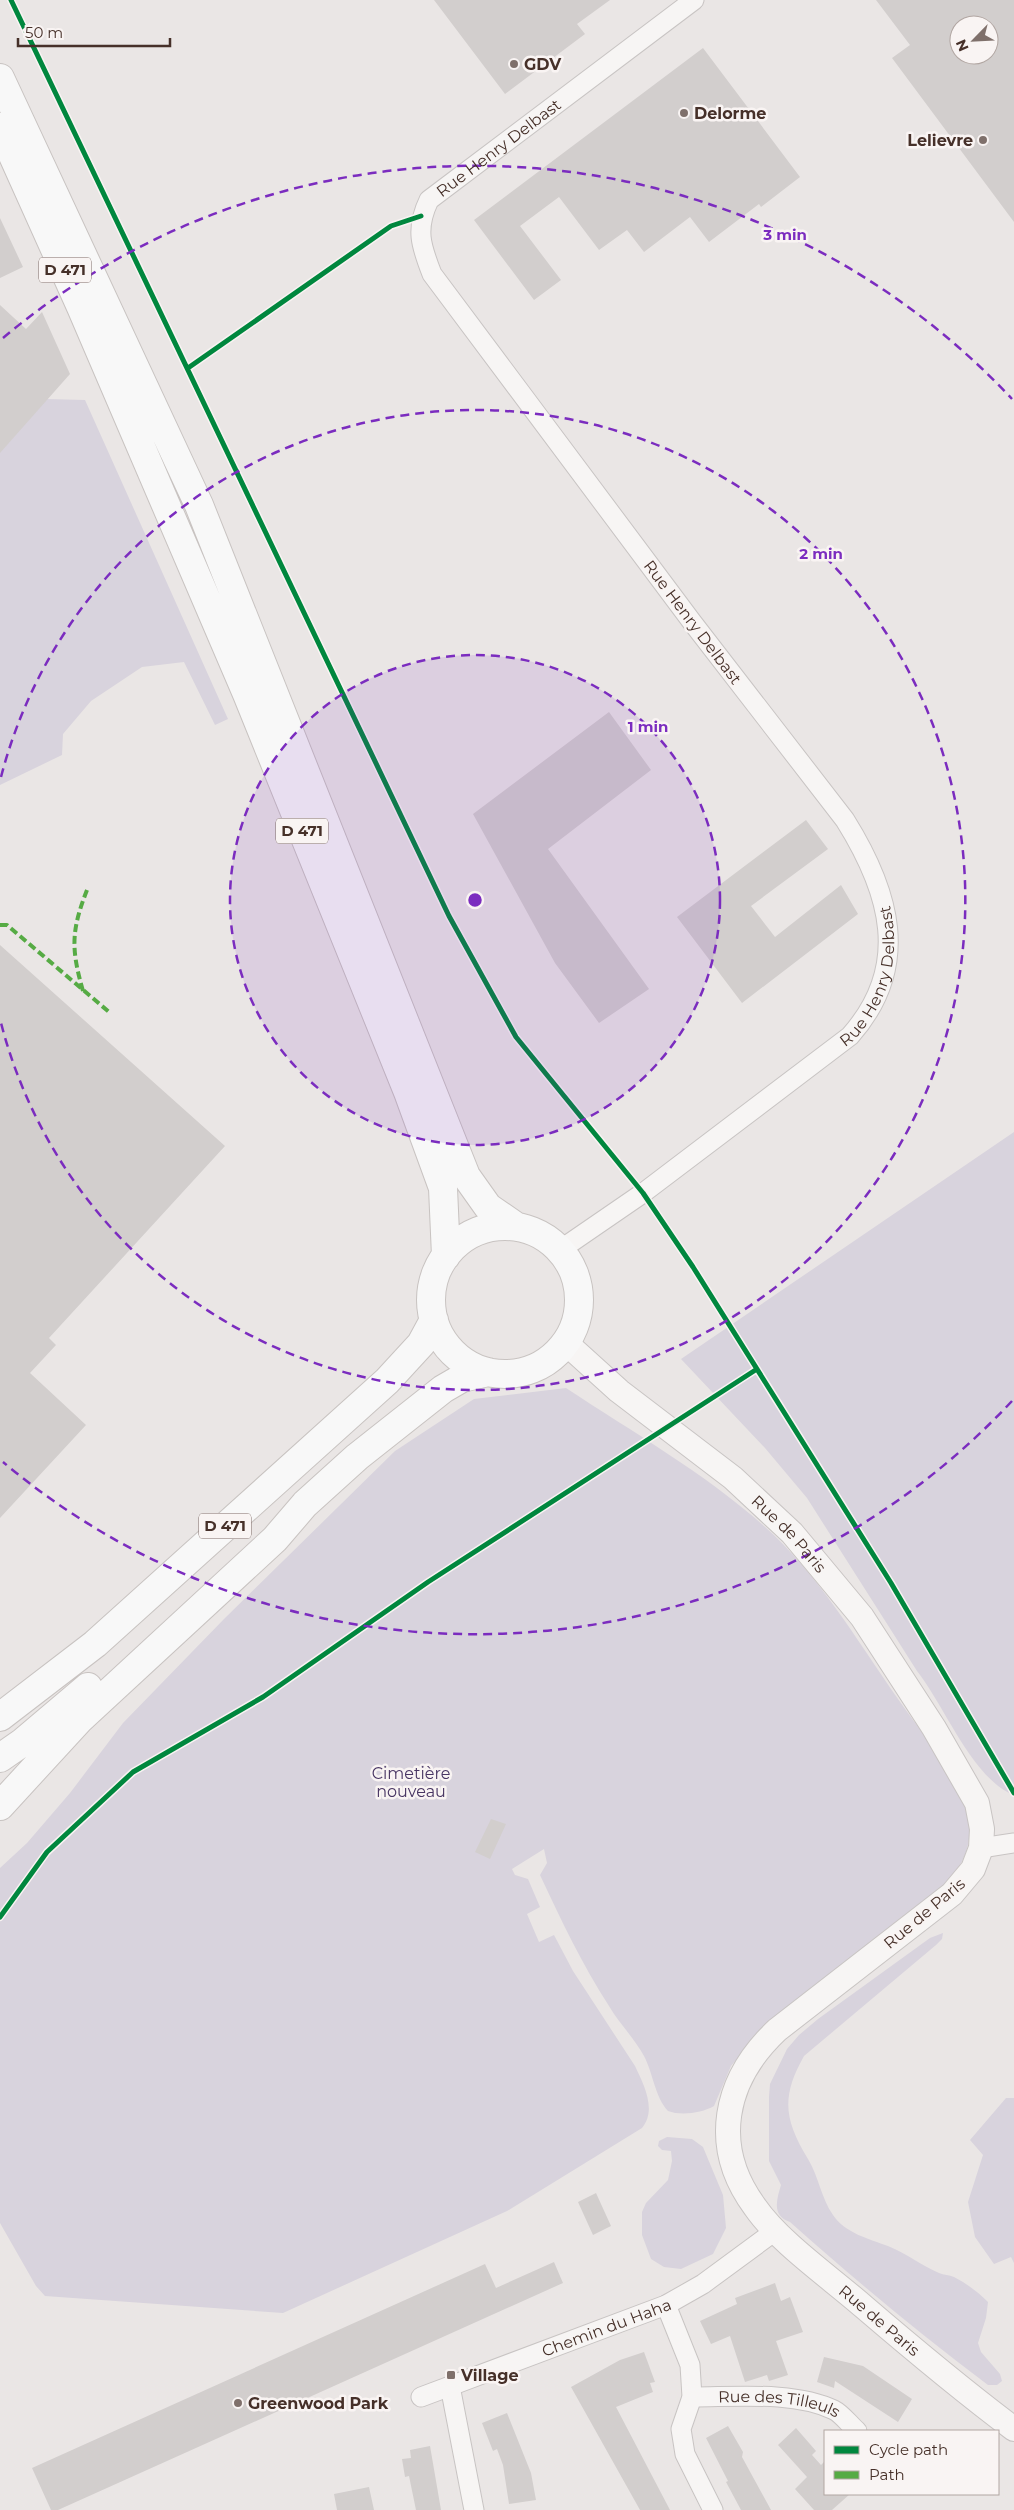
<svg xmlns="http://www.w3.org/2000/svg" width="1014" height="2510" font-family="Montserrat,sans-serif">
  <rect width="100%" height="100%" fill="#eae6e5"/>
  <path fill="#d8d3dd" d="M46 399 85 400 228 719 215 725 184 662 142 667 91 701 63 734 62 755 0 785V450Z
    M1014 1132V1795C973 1780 943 1703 917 1671L807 1498 765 1448 681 1359Z
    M566 1388C631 1431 706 1474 764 1526 819 1575 856 1639 898 1699 922 1734 961 1779 969 1822 972 1844 963 1864 949 1881L761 2029 731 2066 714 2106C702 2113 681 2116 668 2111 655 2097 653 2073 644 2056 634 2038 619 2023 609 2006 582 1964 561 1920 540 1875L547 1863 544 1849 512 1869 515 1875 528 1879 540 1907 527 1914 539 1942 554 1935 573 1971 635 2066C644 2085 657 2110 642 2128L507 2211 283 2313 45 2296 36 2286 0 2223V1868L27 1843 70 1793 123 1723 224 1619 395 1451 474 1399Z
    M943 1933 942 1939 936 1945 804 2056C781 2097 784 2119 808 2159 819 2177 821 2198 833 2215 845 2233 869 2239 888 2246 906 2253 922 2266 939 2273 944 2275 949 2275 954 2277 966 2283 978 2292 988 2302L986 2318 978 2343 981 2352 1000 2374 1002 2381 997 2385H988C920 2334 854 2279 790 2222 771 2216 777 2199 781 2185L769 2161V2097L770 2084 787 2049 799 2035 818 2019 930 1938Z
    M1006 2098H1014V2263L1011 2257 994 2264 975 2237 968 2202 983 2155 970 2140Z
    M667 2137 692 2139 703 2147 723 2195 726 2228 713 2254 681 2269 664 2267 651 2259 642 2235V2212L646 2203 668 2180 672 2161 671 2151 662 2150 658 2146 659 2141Z"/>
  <path fill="#d2cecd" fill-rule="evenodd" d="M434 0H610L577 24 585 34 505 94Z
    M876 0H1014V222L892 58 910 45ZM959 25H989V55H959Z
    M703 48 800 177 761 207 759 204 709 242 690 217 644 252 627 230 599 250 559 197 520 226 561 280 534 300 474 220Z
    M0 218 23 267 0 278Z
    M0 305 26 329 42 312 70 374 0 453Z
    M609 712 651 770 548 849 649 989 599 1023 555 963 473 814Z
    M806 820 828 849 751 906 775 937 841 885 858 914 742 1003 677 917Z
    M0 945 225 1146 49 1338 56 1345 30 1373 86 1425 0 1518Z
    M491 1819 506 1824 490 1859 475 1852Z
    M596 2193 611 2226 593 2235 578 2202Z
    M554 2262 563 2283 58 2510H51L32 2468 485 2264 496 2288Z
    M775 2283 781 2301 790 2297 803 2332 776 2341 788 2375 769 2381 767 2375 745 2382 730 2336 711 2344 700 2321 737 2304 735 2298Z
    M644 2352 655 2382 650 2383 653 2392 616 2407 670 2510H640L571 2387 620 2360Z
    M824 2357 863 2366 912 2399 898 2422 835 2381 834 2388 817 2382Z
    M507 2413 531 2473 536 2500 509 2504 503 2465 497 2449 493 2451 482 2423Z
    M728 2426 743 2452 742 2457 771 2510H741L726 2482 728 2481 706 2438Z
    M796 2428 816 2451 812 2455 821 2465 825 2461V2494H850L832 2510H814L795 2489 807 2477 778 2445Z
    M430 2446 441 2510H416L409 2476 405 2477 402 2459 411 2458 410 2450Z
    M369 2487 374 2510H337L334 2494Z"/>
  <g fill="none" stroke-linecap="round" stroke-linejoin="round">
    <defs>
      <g id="minor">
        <path id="s1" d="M560 1250 643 1193 850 1036C912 966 890 892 845 820L692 622 432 274C421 246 415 229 429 200L694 0"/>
        <path d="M981 1848 1014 1843"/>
        <path d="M666 2305 690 2365 692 2397 681 2429 685 2454 713 2510"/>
        <path d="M450 2386 474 2510"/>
        <path id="s2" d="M421 2397 666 2305 703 2284 775 2231"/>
        <path id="s3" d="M692 2397C736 2397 794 2391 834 2410 842 2414 850 2425 857 2431"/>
      </g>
      <g id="tertiary">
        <path id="s4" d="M566 1343 619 1391 733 1478 792 1533 862 1617 934 1728 977 1803 982 1829 981 1848 973 1869 952 1894 777 2030C724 2080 710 2146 755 2207 779 2242 831 2278 864 2307 913 2349 962 2390 1014 2429"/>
      </g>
      <path id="primary" d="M0 78 199 505 466 1176 488 1207 517 1227
        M0 127 81 307 247 694 408 1092 443 1188 446 1256
        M431 1300a74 74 0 1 1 148 0a74 74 0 1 1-148 0Z
        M0 1717 95 1644 387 1381 421 1344 434 1320
        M0 1758 23 1742 88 1687
        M0 1806 79 1720 275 1539 305 1504 357 1457 443 1389 462 1378 488 1372"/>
    </defs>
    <use href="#minor" stroke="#c8c4c3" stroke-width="21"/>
    <use href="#tertiary" stroke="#c8c4c3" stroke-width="26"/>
    <use href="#primary" stroke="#c8c3c1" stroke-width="30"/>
    <use href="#minor" stroke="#f7f5f4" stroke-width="19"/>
    <use href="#tertiary" stroke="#f7f5f4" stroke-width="24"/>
    <use href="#primary" stroke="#f8f8f8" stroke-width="28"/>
    <path stroke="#56ab44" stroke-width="4" stroke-dasharray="8 4" stroke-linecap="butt" d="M0 925H7L109 1012
      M83 991C71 949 71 931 87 890"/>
    <defs>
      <path id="cycleway" d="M11 0 449 916 516 1037 643 1193 693 1267 891 1583 1014 1793
        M188 368 391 226 421 216
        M0 1917 47 1852 133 1772 263 1697 428 1582 757 1369"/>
    </defs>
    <use href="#cycleway" stroke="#f9f4f3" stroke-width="8"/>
    <use href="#cycleway" stroke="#00873e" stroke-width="5"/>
  </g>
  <circle cx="475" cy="900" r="245" fill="#7b2cbf" fill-opacity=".12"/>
  <g fill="none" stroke="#7b2cbf" stroke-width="2.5" stroke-dasharray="9 6">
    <circle cx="475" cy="900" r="245"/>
    <path d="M1 777A490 490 0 1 1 1 1023"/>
    <path d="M1012 1401A734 734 0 0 1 3 1462M3 338A734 734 0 0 1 1012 399"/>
  </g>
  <g fill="#7f706b" stroke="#f9f4f3" stroke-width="2">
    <circle cx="514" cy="64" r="5"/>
    <circle cx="684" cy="113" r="5"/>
    <circle cx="983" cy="140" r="5"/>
    <rect x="446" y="2370" width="10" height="10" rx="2.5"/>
    <circle cx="238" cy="2403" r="5"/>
  </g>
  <g text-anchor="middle" stroke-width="5" stroke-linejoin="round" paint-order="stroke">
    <g fill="#f9f4f3" stroke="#7c6b66" stroke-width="1">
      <rect x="39" y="257.5" width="52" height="25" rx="4"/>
      <rect x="276" y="818.5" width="52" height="25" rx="4"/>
      <rect x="199" y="1513.5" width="52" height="25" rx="4"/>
    </g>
    <g font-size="15" font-weight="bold" fill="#463029">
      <text x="65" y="275">D 471</text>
      <text x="302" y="836">D 471</text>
      <text x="225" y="1531">D 471</text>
    </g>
    <g font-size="16" font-weight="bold" fill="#463029" stroke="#f9f4f3" text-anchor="start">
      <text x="524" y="70">GDV</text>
      <text x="694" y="119">Delorme</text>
      <text x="973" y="146" text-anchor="end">Lelievre</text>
      <text x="461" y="2381">Village</text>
      <text x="248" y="2409">Greenwood Park</text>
    </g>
    <g font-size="16" fill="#463029" stroke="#f9f4f3">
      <text dy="6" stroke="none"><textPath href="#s1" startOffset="1444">Rue Henry Delbast</textPath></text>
      <text transform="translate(693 622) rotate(53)" y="6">Rue Henry Delbast</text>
      <text dy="6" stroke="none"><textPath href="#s1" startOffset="425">Rue Henry Delbast</textPath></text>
      <text dy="6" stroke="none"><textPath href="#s4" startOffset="294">Rue de Paris</textPath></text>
      <text transform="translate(924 1913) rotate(-40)" y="6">Rue de Paris</text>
      <text dy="6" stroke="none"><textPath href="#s4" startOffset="1312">Rue de Paris</textPath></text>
      <text dy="6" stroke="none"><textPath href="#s2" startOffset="198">Chemin du Haha</textPath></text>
      <text dy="6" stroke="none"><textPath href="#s3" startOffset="88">Rue des Tilleuls</textPath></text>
    </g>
    <g font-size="16" fill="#483563" stroke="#f9f4f3">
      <text x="411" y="1779">Cimetière<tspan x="411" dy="18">nouveau</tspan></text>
    </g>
  </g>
  <circle cx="475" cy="900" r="8" fill="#7b2cbf" stroke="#f9f4f3" stroke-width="2.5"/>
  <g font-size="15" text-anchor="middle" font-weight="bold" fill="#7b2cbf" stroke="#f9f4f3" stroke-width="5" stroke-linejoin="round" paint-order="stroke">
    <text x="785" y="240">3 min</text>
    <text x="821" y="559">2 min</text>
    <text x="648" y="732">1 min</text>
  </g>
  <rect x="824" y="2430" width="175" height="65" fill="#f9f4f3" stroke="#b1a6a2"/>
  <rect x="834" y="2446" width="25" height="8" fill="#00873e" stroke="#b1a6a2"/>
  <text x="869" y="2455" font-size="15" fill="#463029">Cycle path</text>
  <rect x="834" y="2471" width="25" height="8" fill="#56ab44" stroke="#b1a6a2"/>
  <text x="869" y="2480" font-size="15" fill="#463029">Path</text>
  <g transform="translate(974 40) rotate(246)"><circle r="24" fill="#f9f4f3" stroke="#b1a6a2"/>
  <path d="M0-4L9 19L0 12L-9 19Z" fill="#7f706b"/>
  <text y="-8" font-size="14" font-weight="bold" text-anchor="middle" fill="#463029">N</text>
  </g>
  <path d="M18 38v8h152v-8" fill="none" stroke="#463029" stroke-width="2.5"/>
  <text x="25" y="38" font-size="15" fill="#463029" stroke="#f9f4f3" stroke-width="4" paint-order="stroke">50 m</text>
</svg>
